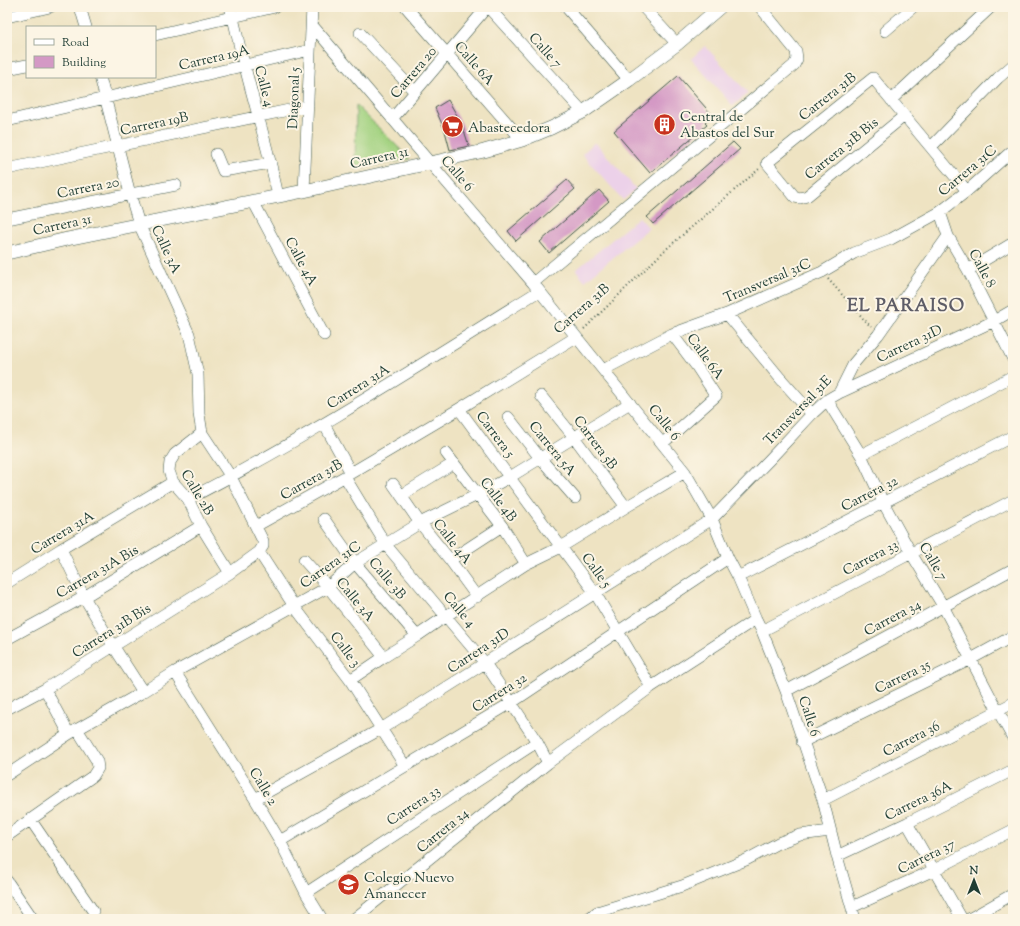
<svg xmlns="http://www.w3.org/2000/svg" width="1020" height="926" font-family="'Sorts Mill Goudy',serif">
  <rect width="100%" height="100%" fill="#fcf5e5"/>
  <filter id="ink" filterUnits="userSpaceOnUse"><feTurbulence type="fractalNoise" baseFrequency=".025" numOctaves="2"/><feDisplacementMap in="SourceGraphic" scale="8" xChannelSelector="R" yChannelSelector="G"/><feConvolveMatrix kernelMatrix="1 2 1 2 8 2 1 2 1" color-interpolation-filters="sRGB"/></filter>
  <filter id="wash" filterUnits="userSpaceOnUse"><feTurbulence type="fractalNoise" baseFrequency=".012" numOctaves="4" result="noise"/><feDisplacementMap in="SourceGraphic" scale="16" xChannelSelector="R" yChannelSelector="G"/><feGaussianBlur stdDeviation="0.9" result="paint"/><feColorMatrix in="noise" values="0 0 0 0 0 0 0 0 0 0 0 0 0 0 0 0 0 1.4 0 .05"/><feComposite in="paint" operator="in"/></filter>
  <g filter="url(#wash)">
    <rect width="100%" height="100%" fill="#eee3c2"/>
    <path fill="#ecd1e9" d="M705 46 748 93 733 106 691 59Z
      M595 142 636 189 623 200 582 154Z
      M639 217 649 228 585 281 576 270Z"/>
    <path fill="#a1d17f" stroke="#60875a" d="M356 105 410 159 355 169Z"/>
    <g id="blocks">
      <path fill="#d499c5" d="M678 76 713 116 705 123 707 125 650 173 614 131Z
        M448 100 462 124 469 146 450 150 445 131 435 108Z
        M733 142 740 149 653 224 647 217Z
        M567 180 575 189 516 241 508 231Z
        M599 190 609 201 549 253 540 242Z"/>
    </g>
  </g>
  <g filter="url(#ink)">
    <use href="#blocks" fill-opacity="0" stroke="#3e5649" stroke-width="1"/>
    <g fill="none" stroke-linecap="round" stroke-linejoin="round">
      <defs>
        <path id="minor" d="M80 7 86 27
          M230 7C236 27 239 47 245 67 256 110 269 152 278 196
          M406 7 522 140
          M488 7 583 112
          M566 7 629 80
          M643 7 677 44
          M7 17 50 7
          M312 25 533 283 685 472 712 519 728 558 738 577 756 619 762 631 786 691 823 800 837 856 855 919
          M885 31 913 7
          M360 33 415 92
          M155 35 275 7
          M7 69 27 65
          M891 100 991 7
          M904 116 807 196 800 198 795 197 767 163 873 78 967 191
          M392 119 487 7
          M7 121 310 50
          M931 147 998 78 1013 65
          M216 154 223 171 271 163
          M7 169 308 106
          M304 191 312 7
          M253 201 324 335
          M940 212 948 236 968 270 1013 359
          M7 219 176 185
          M968 270 1013 243
          M533 283 794 65 797 59 796 51 760 7
          M727 314 780 378 812 414
          M603 370 672 334 727 314 822 272 854 253 891 239 940 212 967 191 1013 150
          M839 393 994 321 1013 310
          M541 396 574 437 626 507
          M827 400 861 455 883 502 911 553 943 606 998 711 1013 738
          M459 409 595 593 651 687
          M508 417 540 458 575 498
          M324 424 351 473
          M202 433 175 454 170 462 169 471 173 482 188 499 201 526 230 573
          M663 443 716 396 697 367 672 334
          M446 453 502 526 526 564
          M861 455 1013 376
          M345 477 386 545 485 663 537 742 548 763
          M393 484 420 523 450 560 477 597
          M402 495 454 463
          M188 499C309 437 423 363 539 291
          M324 519 355 563 417 636
          M256 526 351 473 459 409 576 337
          M61 549 84 597 114 647 143 692
          M259 552 294 606 350 680 405 766
          M304 560 328 587 384 657
          M450 560 502 526
          M738 577 1013 436
          M7 583 61 549 173 482
          M762 631 1013 500
          M7 639 84 597 201 526
          M175 672 255 799 280 841 306 893 322 919
          M350 680 384 657 417 636 446 616 526 564 561 547 626 507 685 472
          M45 689 69 734
          M786 691 1013 569
          M7 709 45 689 230 573 259 552 263 546V541L231 477 202 433 199 414 198 374 189 334 139 224 130 194 100 77
          M802 742 971 659 1013 636
          M7 775 69 734 143 692 175 672 328 587 355 563 420 523 477 495 510 477 630 403
          M255 799 381 729 712 519 770 459 812 414 827 400 839 393 854 363 878 335 948 236
          M823 800 1013 703
          M30 819 93 911
          M907 823 962 919
          M7 836 93 776 98 768 97 761 77 729
          M280 841 511 703 728 558
          M837 856 907 823 1013 770
          M7 881 33 919
          M306 893 537 742
          M852 907 934 870 1013 830
          M354 919 548 763 651 687 756 619
          M588 919 597 912 682 886 746 860 778 843 800 835 830 831
          M969 919 1013 894"/>
        <path id="major" d="M7 253 67 239 304 191 484 151 522 140 551 128 583 112 629 80 677 44 720 7"/>
      </defs>
      <use href="#minor" stroke="#3e5649" stroke-width="12"/>
      <use href="#major" stroke="#3e5649" stroke-width="14"/>
      <path stroke="#3e5649" stroke-width="2" stroke-dasharray="1 3" stroke-linecap="butt" d="M828 279 871 327
        M584 329 664 251 759 169"/>
      <use href="#minor" stroke="#fff" stroke-width="11"/>
      <use href="#major" stroke="#fff" stroke-width="13"/>
    </g>
  </g>
  <defs>
    <symbol id="building-disc" viewBox="-11 -11 22 22"><circle r="9.5" fill="#c8321e" stroke="#fcf5e5"/><path d="M-4-6H4V6H1V3H-1V6H-4ZM-2.5-4.3h1.7v1.8h-1.7ZM.8-4.3h1.7v1.8H.8ZM-2.5-1h1.7V.8h-1.7ZM.8-1h1.7V.8H.8Z" fill="#fff"/></symbol>
    <symbol id="supermarket-disc" viewBox="-11 -11 22 22"><circle r="9.5" fill="#c8321e" stroke="#fcf5e5"/><path d="M-6-5.5h2.5l.6 2H6L4.5 2H-2.5L-4.4-4H-6ZM-1.5 3.2a1.3 1.3 0 1 0 .1 0ZM3 3.2a1.3 1.3 0 1 0 .1 0Z" fill="#fff"/></symbol>
    <symbol id="school-disc" viewBox="-11 -11 22 22"><circle r="9.5" fill="#c8321e" stroke="#fcf5e5"/><path d="M0-5L7-2L0 1L-7-2ZM-4 1L0 2.5L4 1V4Q0 6-4 4Z" fill="#fff"/></symbol>
  </defs>
  <g fill-rule="evenodd">
    <use href="#building-disc" x="652" y="112" width="25" height="25"/>
    <use href="#supermarket-disc" x="440" y="114" width="25" height="25"/>
    <use href="#school-disc" x="336" y="872" width="25" height="25"/>
  </g>
  <g text-anchor="middle" stroke-width="4" stroke-linejoin="round" paint-order="stroke">
    <g font-size="14" fill="#1f3d34" stroke="#fcf5e5">
      <text transform="translate(546 50) rotate(48)" y="5">Calle 7</text>
      <text transform="translate(214 57) rotate(-13)" y="5">Carrera 19A</text>
      <text transform="translate(475 63) rotate(49)" y="5">Calle 6A</text>
      <text transform="translate(413 72) rotate(-50)" y="5">Carrera 20</text>
      <text transform="translate(265 86) rotate(75)" y="5">Calle 4</text>
      <text transform="translate(827 96) rotate(-38)" y="5">Carrera 31B</text>
      <text transform="translate(293 98) rotate(-88)" y="5">Diagonal 5</text>
      <text transform="translate(154 123) rotate(-12)" y="5">Carrera 19B</text>
      <text transform="translate(841 148) rotate(-39)" y="5">Carrera 31B Bis</text>
      <text transform="translate(379 157) rotate(-13)" y="5">Carrera 31</text>
      <text transform="translate(967 170) rotate(-40)" y="5">Carrera 31C</text>
      <text transform="translate(458 173) rotate(49)" y="5">Calle 6</text>
      <text transform="translate(88 187) rotate(-11)" y="5">Carrera 20</text>
      <text transform="translate(62 224) rotate(-12)" y="5">Carrera 31</text>
      <text transform="translate(167 249) rotate(65)" y="5">Calle 3A</text>
      <text transform="translate(302 261) rotate(62)" y="5">Calle 4A</text>
      <text transform="translate(983 268) rotate(62)" y="5">Calle 8</text>
      <text transform="translate(767 280) rotate(-23)" y="5">Transversal 31C</text>
      <text transform="translate(581 308) rotate(-41)" y="5">Carrera 31B</text>
      <text transform="translate(909 343) rotate(-25)" y="5">Carrera 31D</text>
      <text transform="translate(706 356) rotate(54)" y="5">Calle 6A</text>
      <text transform="translate(358 386) rotate(-32)" y="5">Carrera 31A</text>
      <text transform="translate(797 410) rotate(-46)" y="5">Transversal 31E</text>
      <text transform="translate(665 422) rotate(51)" y="5">Calle 6</text>
      <text transform="translate(496 434) rotate(53)" y="5">Carrera 5</text>
      <text transform="translate(596 442) rotate(53)" y="5">Carrera 5B</text>
      <text transform="translate(553 448) rotate(51)" y="5">Carrera 5A</text>
      <text transform="translate(311 479) rotate(-29)" y="5">Carrera 31B</text>
      <text transform="translate(198 492) rotate(59)" y="5">Calle 2B</text>
      <text transform="translate(869 493) rotate(-27)" y="5">Carrera 32</text>
      <text transform="translate(499 499) rotate(53)" y="5">Calle 4B</text>
      <text transform="translate(62 532) rotate(-31)" y="5">Carrera 31A</text>
      <text transform="translate(453 541) rotate(52)" y="5">Calle 4A</text>
      <text transform="translate(870 557) rotate(-28)" y="5">Carrera 33</text>
      <text transform="translate(934 561) rotate(59)" y="5">Calle 7</text>
      <text transform="translate(330 564) rotate(-35)" y="5">Carrera 31C</text>
      <text transform="translate(597 570) rotate(54)" y="5">Calle 5</text>
      <text transform="translate(97 571) rotate(-30)" y="5">Carrera 31A Bis</text>
      <text transform="translate(388 578) rotate(50)" y="5">Calle 3B</text>
      <text transform="translate(356 599) rotate(51)" y="5">Calle 3A</text>
      <text transform="translate(460 609) rotate(50)" y="5">Calle 4</text>
      <text transform="translate(892 617) rotate(-28)" y="5">Carrera 34</text>
      <text transform="translate(111 630) rotate(-32)" y="5">Carrera 31B Bis</text>
      <text transform="translate(346 649) rotate(53)" y="5">Calle 3</text>
      <text transform="translate(478 650) rotate(-33)" y="5">Carrera 31D</text>
      <text transform="translate(902 676) rotate(-26)" y="5">Carrera 35</text>
      <text transform="translate(499 692) rotate(-32)" y="5">Carrera 32</text>
      <text transform="translate(810 716) rotate(72)" y="5">Calle 6</text>
      <text transform="translate(911 738) rotate(-27)" y="5">Carrera 36</text>
      <text transform="translate(264 786) rotate(59)" y="5">Calle 2</text>
      <text transform="translate(918 800) rotate(-26)" y="5">Carrera 36A</text>
      <text transform="translate(413 805) rotate(-33)" y="5">Carrera 33</text>
      <text transform="translate(442 830) rotate(-39)" y="5">Carrera 34</text>
      <text transform="translate(926 856) rotate(-26)" y="5">Carrera 37</text>
    </g>
    <g font-size="14" fill="#1f3d34" stroke="#fcf5e5" text-anchor="start">
      <text x="680" y="121">Central de<tspan x="680" dy="16">Abastos del Sur</tspan></text>
      <text x="468" y="132">Abastecedora</text>
      <text x="364" y="882">Colegio Nuevo<tspan x="364" dy="16">Amanecer</tspan></text>
    </g>
    <g font-size="18" font-weight="bold" letter-spacing="1" fill="#5e5d67" stroke="#fcf5e5">
      <text x="906" y="311">EL PARAISO</text>
    </g>
  </g>
  <rect width="1020" height="926" fill="none" stroke="#fcf5e5" stroke-width="24"/>
  <rect x="26" y="26" width="130" height="52" fill="#fcf5e5" stroke="#a4ab9e"/>
  <rect x="34" y="39" width="20" height="6" fill="#ffffff" stroke="#a4ab9e"/>
  <text x="62" y="46" font-size="12" fill="#1f3d34">Road</text>
  <rect x="34" y="56" width="20" height="12" fill="#d499c5" stroke="#a4ab9e"/>
  <text x="62" y="66" font-size="12" fill="#1f3d34">Building</text>
  <g transform="translate(974 880)" stroke="#fcf5e5" stroke-width="3" paint-order="stroke">
  <path d="M0-3L7 15L0 10L-7 15Z" fill="#1f3d34"/>
  <text y="-6" font-size="11" font-weight="bold" text-anchor="middle" fill="#1f3d34">N</text>
  </g>
</svg>
